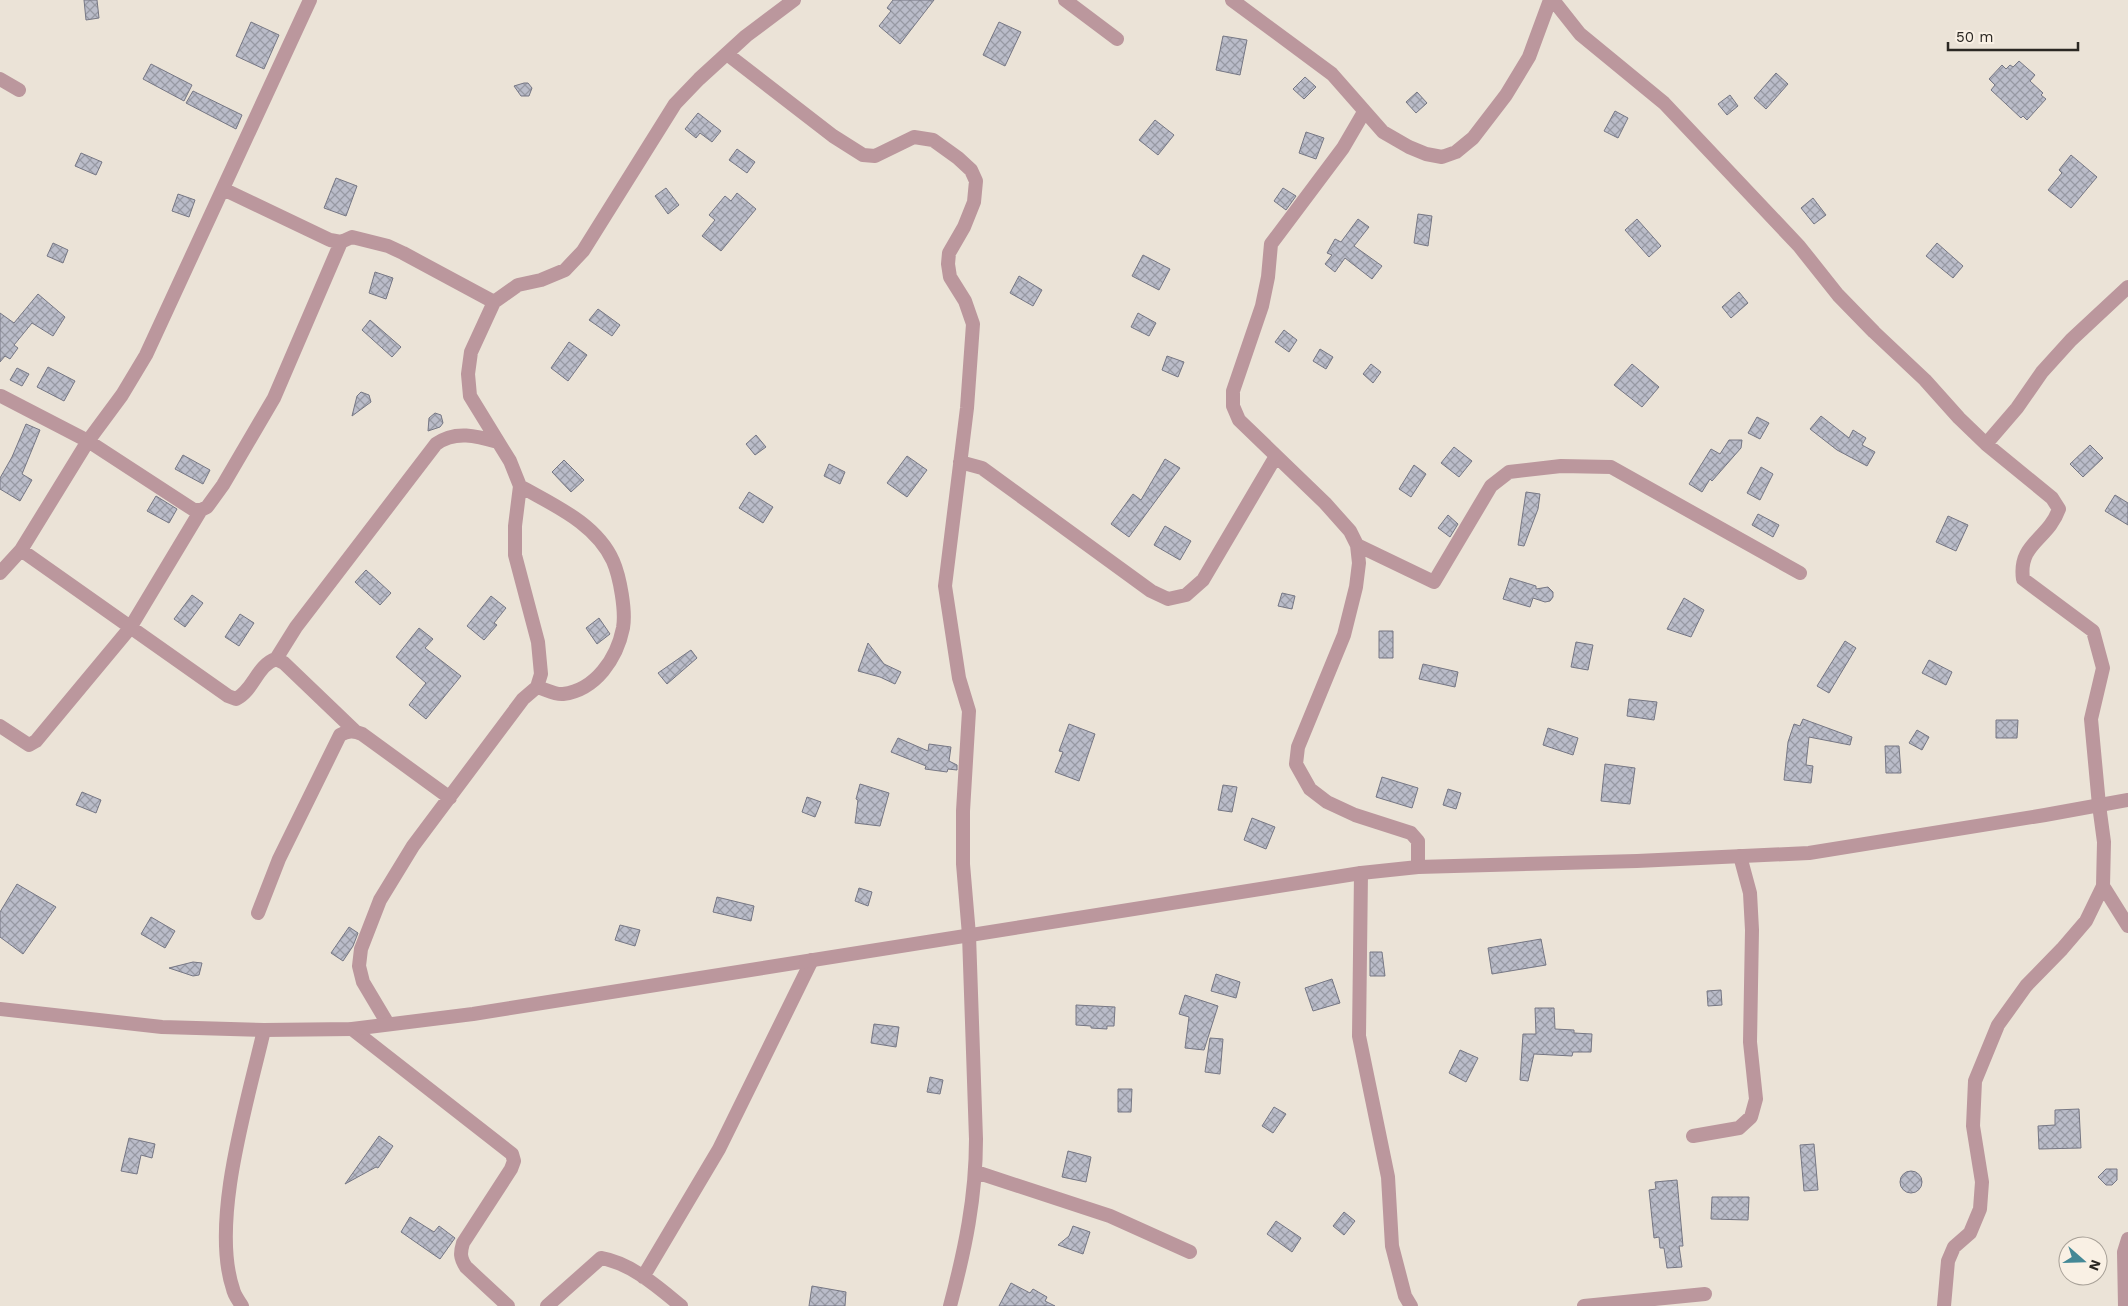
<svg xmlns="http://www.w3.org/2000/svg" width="2128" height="1306" font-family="'Work Sans',sans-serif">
  <defs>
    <pattern id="building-cross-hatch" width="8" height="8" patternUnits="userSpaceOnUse" patternTransform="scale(1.25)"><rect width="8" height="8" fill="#babcc9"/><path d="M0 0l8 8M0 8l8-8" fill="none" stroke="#9799a3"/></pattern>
  </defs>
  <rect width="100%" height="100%" fill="#ebe3d7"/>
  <path fill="url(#building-cross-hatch)" stroke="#767784" d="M84 0H97L99 18 86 20Z
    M893 0H934L900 44 879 26 891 11 887 8Z
    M251 22 279 35 264 69 236 56Z
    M999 22 1021 32 1005 66 983 55Z
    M1223 36 1247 40 1240 75 1216 70Z
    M2019 61 2035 75 2030 81 2043 93 2041 95 2046 99 2027 120 2023 116 2021 118 1991 90 1995 85 1989 79 2002 65 2006 69 2010 65 2013 67Z
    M151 64 192 85 184 101 143 79Z
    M1776 73 1788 84 1766 109 1754 98Z
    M1305 77 1316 87 1304 99 1293 89Z
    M524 83H528L532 88 529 96H521L514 86Z
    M193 91 242 115 236 129 186 103Z
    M1417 92 1427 103 1416 113 1406 102Z
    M1730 95 1738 106 1727 115 1718 104Z
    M1615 111 1628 118 1618 138 1604 131Z
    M698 113 721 131 712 142 700 133 696 138 685 129Z
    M1155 120 1174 135 1158 155 1139 140Z
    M1306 132 1324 138 1316 159 1299 153Z
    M737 149 755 162 747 173 729 160Z
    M81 153 102 162 96 175 75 166Z
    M2071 155 2097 177 2071 208 2048 190 2062 173 2059 170Z
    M336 178 357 186 346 216 324 208Z
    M666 188 679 205 668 214 655 196Z
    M1283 188 1296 196 1286 210 1274 201Z
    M737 193 756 209 721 251 702 236 715 220 709 215 725 196 731 201Z
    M178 194 195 200 189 217 172 211Z
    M1813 198 1826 215 1814 224 1801 208Z
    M1418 214 1432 216 1428 246 1414 243Z
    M1358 219 1369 227 1354 246 1382 266 1372 279 1345 258 1335 272 1325 264 1332 255 1327 253 1335 239 1341 242Z
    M1637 219 1661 246 1649 257 1625 230Z
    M53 243 68 250 63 263 47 256Z
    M1937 243 1963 266 1953 278 1926 256Z
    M1143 255 1170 269 1159 290 1132 276Z
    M375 272 393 278 386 299 369 293Z
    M1019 276 1042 290 1033 306 1010 293Z
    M1739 292 1748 303 1731 318 1722 307Z
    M38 294 65 317 53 336 32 323 14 345 18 348 10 359 5 356 0 362V313L14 323Z
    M598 309 620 325 612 336 589 320Z
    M1138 313 1156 323 1149 336 1131 327Z
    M370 320 401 347 392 357 362 330Z
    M1284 330 1297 340 1289 352 1275 342Z
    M569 342 587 355 568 381 551 368Z
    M1320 349 1333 357 1326 369 1313 361Z
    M1167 356 1184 362 1178 377 1162 370Z
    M1371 364 1381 372 1373 383 1363 374Z
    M1632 364 1659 387 1642 407 1614 385Z
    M48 367 75 381 64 401 37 387Z
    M17 368 29 374 22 386 10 380Z
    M361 392 369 395 371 402 352 416 357 396Z
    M435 413 441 415 443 423 440 427 428 431 429 418Z
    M1821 416 1849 438 1853 430 1866 438 1862 445 1875 452 1867 466 1837 450 1810 429Z
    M1757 417 1769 423 1760 439 1748 433Z
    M26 424 40 430 22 474 32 480 20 501 0 489V478L12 457Z
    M756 435 766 447 755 455 746 444Z
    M1729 440H1742L1741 448 1712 481 1710 479 1702 492 1689 484 1711 449 1720 454Z
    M2090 445 2103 458 2083 477 2070 464Z
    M1454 447 1472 461 1459 477 1441 463Z
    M183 455 210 470 203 484 175 469Z
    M907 456 927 470 907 497 887 483Z
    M1165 459 1180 468 1129 537 1111 524 1133 494 1141 500Z
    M564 460 584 480 571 492 552 472Z
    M829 464 845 472 840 484 824 476Z
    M1414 465 1426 474 1411 497 1399 489Z
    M1761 467 1773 474 1760 500 1747 493Z
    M749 492 773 507 763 523 739 508Z
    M1526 492 1540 494 1538 509 1524 546 1518 545Z
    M2115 495 2128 503V525L2105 511Z
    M156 496 177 509 169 523 147 511Z
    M1758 514 1779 525 1773 537 1752 525Z
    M1448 515 1458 524 1450 537 1438 528Z
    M1948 516 1968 525 1956 551 1936 542Z
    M1165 526 1191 541 1180 560 1154 545Z
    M366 570 391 593 380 605 355 582Z
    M1510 578 1536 586V589L1548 587 1553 592V597L1550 601 1545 602 1533 598 1530 607 1503 599Z
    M1282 593 1295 596 1292 609 1278 606Z
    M192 595 203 603 185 627 174 619Z
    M491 596 506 608 494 623 497 625 484 640 467 626Z
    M1684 598 1704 610 1691 637 1667 629Z
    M240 614 254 623 239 646 225 637Z
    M599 618 610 634 597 644 586 628Z
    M419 628 433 639 425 648 461 676 426 719 409 705 426 683 396 657Z
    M1379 631H1393V658H1379Z
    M1845 641 1856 648 1829 693 1817 686Z
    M1576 642 1593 645 1588 670 1571 667Z
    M868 643 884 664 901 672 895 684 880 677 858 671Z
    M691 650 697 658 667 684 658 673Z
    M1929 660 1952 672 1946 685 1922 673Z
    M1423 664 1458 672 1455 687 1419 679Z
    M1629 699 1657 702 1654 720 1627 716Z
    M1803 719 1852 737 1850 745 1809 737 1806 765 1813 766 1811 783 1784 780 1788 742 1794 724 1800 726Z
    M1996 720H2018L2017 738H1996Z
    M1069 724 1095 734 1079 781 1055 772 1063 752 1059 751Z
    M1548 728 1578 738 1573 755 1543 745Z
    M1917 730 1929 737 1922 750 1909 743Z
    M898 738 928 751 929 744 951 747 949 761 957 765V770L948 769 947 772 925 769 926 766 891 752Z
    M1885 746H1899L1901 773H1886Z
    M1605 764 1635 768 1630 804 1601 801Z
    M1382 777 1418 788 1412 808 1376 797Z
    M860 784 889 793 880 826 855 823 858 800 856 799Z
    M1223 785 1237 787 1232 812 1218 810Z
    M1448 789 1461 793 1456 809 1443 805Z
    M82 792 101 800 96 813 76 805Z
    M807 797 821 802 815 817 802 812Z
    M1252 818 1275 827 1266 849 1244 840Z
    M17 884 56 907 23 954 0 937V912Z
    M859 888 872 892 868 906 855 901Z
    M717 897 754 906 751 921 713 912Z
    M151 917 175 931 165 948 141 934Z
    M620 925 640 930 635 946 615 940Z
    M349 927 358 933 353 946 343 961 331 953Z
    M1541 939 1546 965 1492 974 1488 948Z
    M1370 952H1382L1385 976H1370Z
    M193 962 202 963 199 975 193 976 169 968Z
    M1216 974 1240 982 1236 998 1211 991Z
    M1332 979 1340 1003 1313 1011 1305 988Z
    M1721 990 1722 1005 1708 1006 1707 991Z
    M1185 995 1218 1006 1204 1050 1185 1048 1189 1017 1179 1014Z
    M1076 1005 1115 1007 1114 1026H1107V1029L1091 1028V1026L1076 1025Z
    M1535 1008H1554L1555 1029 1574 1030V1033L1592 1034 1591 1052H1573L1572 1056 1534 1054 1528 1081 1520 1080 1523 1034H1536Z
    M874 1024 899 1027 896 1047 871 1043Z
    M1210 1038 1223 1039 1220 1074 1205 1072Z
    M1460 1050 1478 1058 1466 1082 1449 1073Z
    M930 1077 943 1080 940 1094 927 1092Z
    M1118 1089H1132L1131 1112H1118Z
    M1274 1107 1286 1114 1273 1133 1262 1126Z
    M2079 1109 2081 1148 2039 1149 2038 1126 2055 1125V1110Z
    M379 1136 393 1146 378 1168 376 1167 345 1184Z
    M129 1138 155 1144 152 1158 141 1155 137 1174 121 1171Z
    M1814 1144 1818 1190 1804 1191 1800 1145Z
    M1068 1151 1091 1157 1086 1182 1062 1177Z
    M2106 1169H2117V1180L2112 1185H2106L2098 1177Z
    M1900 1182a11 11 0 1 1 22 0a11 11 0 1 1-22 0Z
    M1677 1180 1683 1246H1679L1682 1267 1667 1268 1664 1248H1660L1659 1237 1654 1238 1649 1190 1656 1189 1655 1182Z
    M1712 1197H1749L1748 1220 1711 1219Z
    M1344 1212 1355 1221 1344 1235 1333 1226Z
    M410 1217 434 1232 439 1226 455 1238 440 1259 401 1232Z
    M1276 1221 1301 1238 1292 1252 1267 1234Z
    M1073 1226 1090 1232 1083 1254 1058 1245 1069 1236Z
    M1011 1283 1030 1293 1033 1289 1047 1297 1045 1301 1055 1306H999Z
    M812 1286 846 1292 845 1306H809Z"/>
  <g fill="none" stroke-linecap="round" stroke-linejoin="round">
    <path stroke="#bb979d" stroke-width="14" d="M1065 0 1117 39
      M1232 0 1332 74 1383 132 1409 147 1426 154 1442 157 1456 152 1473 138 1506 95 1529 57 1550 0
      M1553 0 1580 34 1664 103 1799 246 1838 295 1874 332 1925 380 1959 418 1986 444 2052 498 2059 509C2048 540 2018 543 2023 579L2093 631 2103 668 2091 719 2099 805 2104 842 2103 886 2086 921 2062 949 2026 986 1998 1025 1975 1081 1973 1126 1982 1182 1980 1209 1970 1233 1954 1247 1948 1261 1944 1306
      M727 54 833 136 863 155 875 156 914 137 933 140 958 158 971 170 976 181 974 202 964 227 949 253 948 264 950 277 965 301 973 324 967 408 945 586 959 678 969 711 963 811V864L969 935 976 1139C976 1197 965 1250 950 1306
      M0 79 19 90
      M1364 112 1343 148 1271 244 1268 277 1262 306 1233 391V406L1239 420 1325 503 1350 531 1357 545 1359 563 1356 587 1344 635 1298 747 1296 764 1310 789 1327 802 1355 815 1411 833 1418 841V867
      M223 189 330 240 341 242
      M1 396 88 441 194 510H201
      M1986 444 2017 408 2042 372 2071 340 2128 287
      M960 462 982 468 1151 591 1168 599 1186 595 1203 580 1276 456
      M520 486C553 505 596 523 613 561 620 577 626 611 623 628 617 658 596 690 563 694 555 695 545 689 537 687
      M1357 545 1434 582 1491 486 1509 472 1561 466 1611 467 1800 573
      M21 550 228 696 236 699C254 690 257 665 276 659L284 663 355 731
      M0 573 21 550 88 441 122 395 146 355 310 0
      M276 659 296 627 436 444C455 430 477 436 498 442
      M0 726 29 745 36 741 130 628 201 510 207 507 223 485 274 398 341 242 352 237 388 246 403 253 494 302
      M1361 873 1359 1036 1388 1177 1392 1246 1405 1296 1411 1306
      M2103 886 2128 926
      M258 913 279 859 340 735C348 731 353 730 362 734L450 798
      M388 1024 363 982 359 966 361 949 380 900 413 846 523 699 537 687 541 674 538 642 515 555V526L520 486 510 461 470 396 468 374 471 352 494 302 518 285 541 280 565 270 583 251 675 104 699 79 746 36 794 0
      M352 1029 512 1154 514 1161 511 1169 463 1243C460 1253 460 1258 466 1267L508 1306
      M1693 1136 1739 1128 1751 1117 1756 1099 1750 1042 1752 930 1750 893 1740 856
      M976 1172 1110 1216 1190 1252
      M643 1277 719 1149 812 960
      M242 1306C239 1301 234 1295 233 1289 210 1221 248 1100 264 1030
      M547 1306 601 1258C631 1263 658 1287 681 1306
      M1584 1306 1705 1294
      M2125 1306 2124 1252 2128 1239"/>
    <path stroke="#bb979d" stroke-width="14" d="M0 1009 162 1027 264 1030 352 1029 473 1014 1361 873 1418 867 1637 861 1809 853 2045 815 2128 800"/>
  </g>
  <g transform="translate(2083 1261) rotate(110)"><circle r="24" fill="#f9f0e4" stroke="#a7a097"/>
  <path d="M0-4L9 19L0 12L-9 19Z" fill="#448896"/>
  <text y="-8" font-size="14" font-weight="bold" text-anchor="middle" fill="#2b2823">N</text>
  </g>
  <path d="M1948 42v8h130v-8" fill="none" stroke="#2b2823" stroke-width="2.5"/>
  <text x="1956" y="42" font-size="15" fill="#2b2823" stroke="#f9f0e4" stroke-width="4" paint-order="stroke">50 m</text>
</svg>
